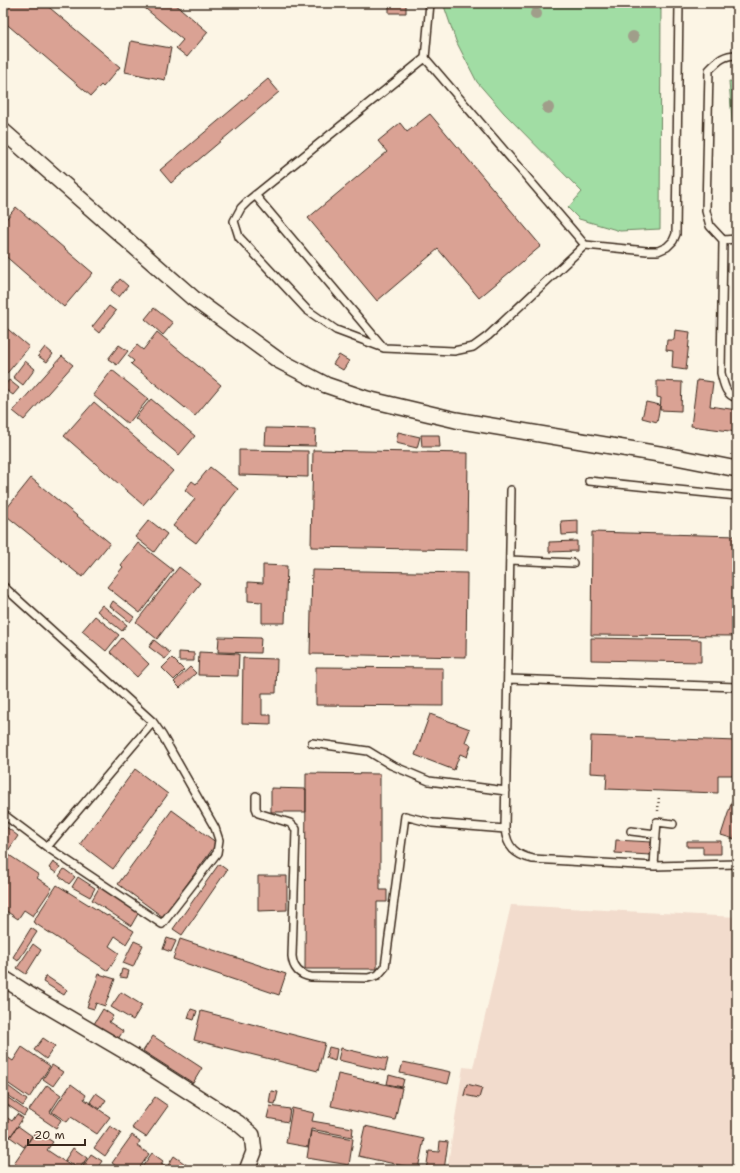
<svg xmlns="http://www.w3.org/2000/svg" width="740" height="1173" font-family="'Shantell Sans',sans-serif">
  <rect width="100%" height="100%" fill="#fcf5e5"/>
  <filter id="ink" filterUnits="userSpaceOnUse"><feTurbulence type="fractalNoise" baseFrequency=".025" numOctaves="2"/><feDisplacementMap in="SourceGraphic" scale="8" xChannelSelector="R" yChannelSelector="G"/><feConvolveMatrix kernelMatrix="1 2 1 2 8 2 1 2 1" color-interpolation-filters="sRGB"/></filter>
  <g filter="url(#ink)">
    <path fill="#f2dccd" d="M511 905 737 917V1170H447L463 1067 473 1068Z"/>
    <path fill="#a1dda4" stroke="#6e8461" d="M443 3H661L660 229 620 231 579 219 568 208 582 192 504 113 477 82 456 41Z
      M729 81 737 82V185Z"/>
    <path fill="#daa294" stroke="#3b2a1e" d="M4 3H44L120 67 103 87 101 85 91 96 3 21Z
      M141 3H174L208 32 187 57 176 48 183 40 140 4Z
      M389 3H406V13H389Z
      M131 41 171 48 165 80 125 72Z
      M268 79 279 92 171 183 160 170Z
      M430 114 541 246 479 298 438 249 377 301 308 218 387 152 378 141 400 123 407 132Z
      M16 207 93 273 64 307 3 254V223Z
      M120 279 128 286 119 297 111 290Z
      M109 306 116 311 99 333 92 327Z
      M154 308 173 323 163 335 145 319Z
      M3 325 29 347 3 378Z
      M675 330 690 332 686 370 672 368 673 351 666 350 667 340H674Z
      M157 332 221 385 195 416 131 364 134 361 128 356 137 345 143 350Z
      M119 345 128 351 117 365 108 359Z
      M45 347 53 354 47 362 38 356Z
      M339 355 349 361 343 370 333 364Z
      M62 356 73 365 24 420 13 411Z
      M25 361 35 369 23 385 13 377Z
      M112 370 148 399 128 424 93 395Z
      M9 380 19 388 13 395 3 388Z
      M697 380 713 382 710 406 737 410V432L691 426Z
      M657 381 682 382 681 411 660 410 661 398 657 397Z
      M151 399 195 436 179 455 135 418Z
      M94 402 173 471 143 505 64 436Z
      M646 402 660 405 657 422 642 418Z
      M266 428 316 429 315 446 265 445Z
      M398 432 420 437 417 448 396 443Z
      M421 435H439L440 447H422Z
      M239 450 308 451V477L239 475Z
      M313 450 468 453 467 550 311 547Z
      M210 467 238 489 196 543 173 526 195 499 185 490 192 481 196 484Z
      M31 478 110 543 82 577 3 513Z
      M149 520 167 534 154 552 135 537Z
      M578 520V534L562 535 561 521Z
      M592 532 737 536V636L591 635Z
      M577 541V551L549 552V542Z
      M138 543 173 570 140 613 107 587 123 567 121 565Z
      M263 565 287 566 285 623H262V602L248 601V582L263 583Z
      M179 567 200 583 157 639 136 622Z
      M312 570 467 573 466 657 310 654Z
      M113 601 134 617 130 622 110 606Z
      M102 605 127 625 122 631 97 611Z
      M95 616 119 635 106 651 82 631Z
      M219 637 261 638 260 653 218 652Z
      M122 638 149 664 137 677 110 652Z
      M591 638 701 640V662L591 660Z
      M154 640 170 653 165 659 149 647Z
      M179 652 194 653V661H179Z
      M199 652 239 654 238 676 198 675Z
      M172 658 184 670 174 680 162 668Z
      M243 658 277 659 276 693H262V715H271V724L242 723Z
      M190 667 196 673 180 688 174 682Z
      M316 667 443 668V706L316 705Z
      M430 714 470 729 465 742 471 745 467 757 460 754 454 770 415 755Z
      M591 736 737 741V787L733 786V775H718V793L606 789 607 774 590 773Z
      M135 769 168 794 113 869 80 844Z
      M306 773 380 774V890H387V902H377V969H305Z
      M271 788 306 789V812H271Z
      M732 801 737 803V830L734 839 721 835Z
      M172 810 217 843 163 917 118 884Z
      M5 826 18 836 5 855 3 854V829Z
      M616 840 651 842 650 855 615 853Z
      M687 841H721V854H703V847H687Z
      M9 855 39 875 37 878 52 888 33 916 24 910 18 919 3 909V864Z
      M53 862 60 867 56 873 49 868Z
      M219 864 227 870 182 935 173 929Z
      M64 869 75 877 69 884 59 876Z
      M258 876H287V910L258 911Z
      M78 877 95 888 90 897 72 887Z
      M57 885 107 916 108 915 134 931 126 944 115 936 109 946 119 953 108 971 33 922Z
      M100 886 139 912 131 926 92 900Z
      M31 928 37 932 18 961 13 957Z
      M167 938 176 941 171 952 163 949Z
      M180 939 286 974 279 995 173 959Z
      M134 941 143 945 133 967 123 963Z
      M33 944 41 950 26 974 17 968Z
      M122 969 129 971 127 978 120 977Z
      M99 974 115 979 105 1006 96 1003 94 1009 87 1007Z
      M46 976 67 990 64 995 43 982Z
      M121 992 142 1005 133 1020 111 1007Z
      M103 1009 113 1016 109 1022 123 1031 118 1039 94 1024Z
      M191 1009 197 1011 194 1020 188 1018Z
      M201 1011 325 1043 318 1071 194 1040Z
      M153 1036 202 1068 193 1083 143 1051Z
      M43 1038 55 1046 46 1059 34 1050Z
      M22 1047 50 1066 29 1098 3 1080V1058L7 1057 13 1061Z
      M329 1047 337 1049 335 1061 326 1058Z
      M341 1048 388 1059 385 1071 338 1060Z
      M403 1062 451 1072 448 1084 400 1073Z
      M52 1065 63 1072 53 1086 43 1079Z
      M338 1074 402 1088 395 1120 331 1106Z
      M389 1075 404 1079 402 1087 387 1084Z
      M71 1084 86 1095 84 1099 110 1117 97 1134 71 1117 67 1122 52 1112Z
      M467 1084 482 1088 479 1098 464 1095Z
      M47 1085 61 1095 50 1112 61 1120 56 1128 29 1110Z
      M8 1086 27 1100 23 1106 4 1093Z
      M271 1091 278 1092 275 1104 269 1103Z
      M96 1093 106 1100 100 1109 90 1102Z
      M4 1095 27 1111 24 1116 3 1102Z
      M155 1097 168 1106 146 1137 132 1128Z
      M270 1106 290 1109 288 1122 267 1118Z
      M292 1108 314 1113 312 1121 353 1128 352 1137 311 1129 308 1147 286 1143Z
      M17 1114 23 1118 10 1137 4 1133 3 1134V1115L12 1121Z
      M18 1126 32 1136 24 1147 10 1137Z
      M110 1126 121 1133 105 1156 94 1148Z
      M365 1126 424 1139 418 1169 358 1156Z
      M36 1131 53 1142 47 1150 74 1168 73 1170H24L14 1163Z
      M311 1131 353 1139 349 1165 307 1158Z
      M132 1135 140 1141 137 1146 149 1154 138 1170H122L112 1163Z
      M440 1141 448 1142 444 1170H426L429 1151 439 1152Z
      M73 1148 87 1158 79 1169 65 1160Z
      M152 1153 163 1161 161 1164 167 1167 174 1156 191 1168 189 1170H140Z
      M91 1154 102 1161 96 1170H89L83 1166Z"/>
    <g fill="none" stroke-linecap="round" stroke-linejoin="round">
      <defs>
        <path id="service" d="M430 3 425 58 585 245 647 251H658L667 247 673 241 676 234 679 3
          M737 55C723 55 718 61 709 70L706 211 710 226 723 240 721 373C724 384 725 395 737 398
          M425 58 248 201 241 208 234 221 239 237 307 310 336 330 384 348 454 351 473 347 488 336 585 245
          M255 195 383 347
          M723 240 737 239
          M589 481 737 496
          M511 490 505 829C507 847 515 855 533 859L654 866 737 864
          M510 560 573 563
          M3 586 153 722 162 735 215 828 219 840 217 853 162 924 47 847 3 814
          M508 679 737 687
          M312 743 368 751 391 765 429 781 506 791
          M256 796V808L258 813 290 823 296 829 292 956C293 968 299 975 311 977L368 978 378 975 385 967 405 816 432 823 505 829
          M631 831 656 834 657 822 673 824
          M47 847 153 722
          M654 866 656 834"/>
        <path id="minor" d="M3 131 193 298 278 360 326 385 367 399 456 420 671 456 737 469
          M3 978 36 999 135 1057 238 1123 252 1135 254 1152 247 1170"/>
      </defs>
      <use href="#service" stroke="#3b2a1e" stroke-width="10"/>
      <use href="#minor" stroke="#3b2a1e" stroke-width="18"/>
      <path stroke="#3b2a1e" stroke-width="2.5" stroke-dasharray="1 3" stroke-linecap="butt" d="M658 811 659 795"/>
      <use href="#service" stroke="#fcf5e5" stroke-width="7"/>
      <use href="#minor" stroke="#fcf5e5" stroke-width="15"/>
    </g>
    <g fill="#a09e8a">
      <circle cx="536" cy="14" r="6"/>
      <circle cx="633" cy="37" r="6"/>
      <circle cx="548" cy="108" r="6"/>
    </g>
  </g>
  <rect width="740" height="1173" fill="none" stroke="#fcf5e5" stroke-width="16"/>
  <rect x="8" y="8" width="724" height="1157" fill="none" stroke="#3b2a1e" stroke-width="1.5" filter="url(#ink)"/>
  <path d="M28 1139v6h57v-6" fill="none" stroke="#3b2a1e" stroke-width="2"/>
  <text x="34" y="1139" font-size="12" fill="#3b2a1e" stroke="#fcf5e5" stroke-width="3" paint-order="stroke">20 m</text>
</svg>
